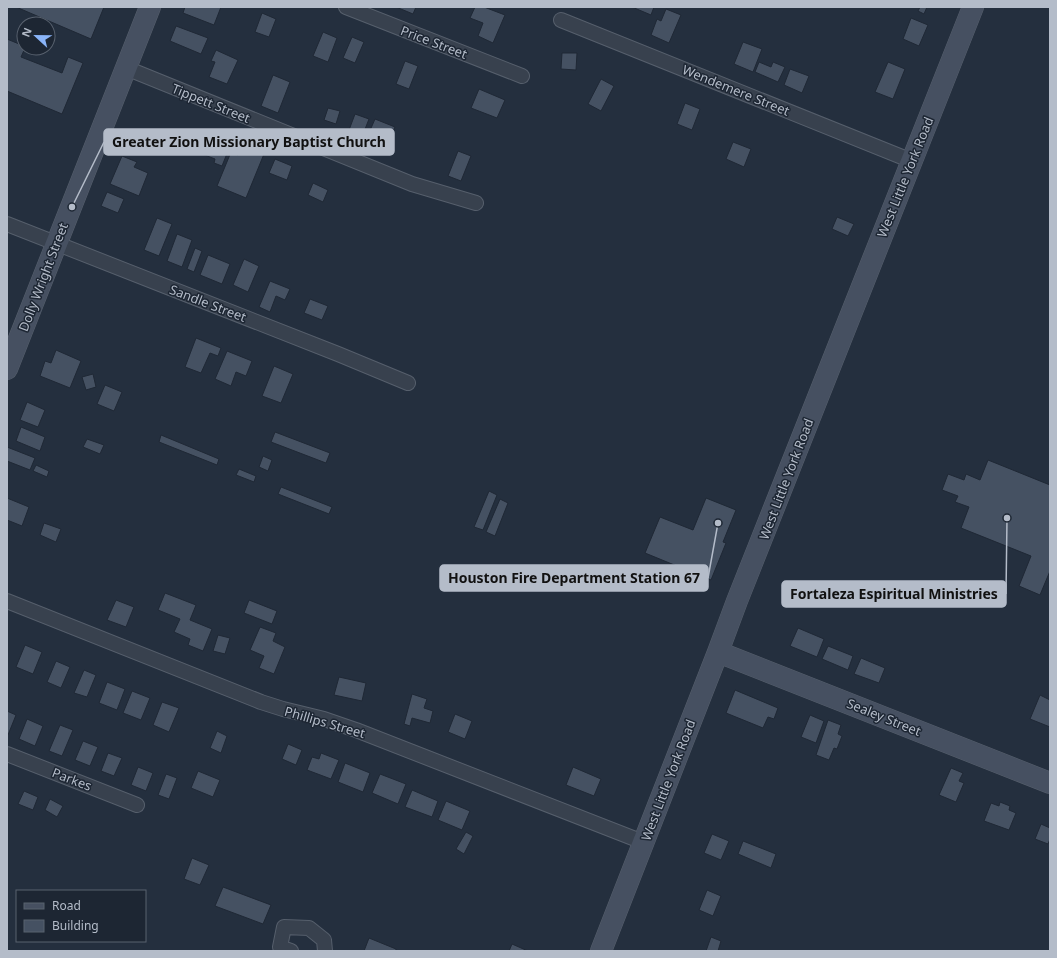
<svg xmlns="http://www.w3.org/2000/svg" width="1057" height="958" font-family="'Noto Sans',sans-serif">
  <rect width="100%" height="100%" fill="#242f3e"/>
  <path fill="#455162" stroke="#1f2835" d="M16 7H104L91 39Z
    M185 7H221L214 25 183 13Z
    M396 7H416L413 14Z
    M475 7H484L505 15 493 43 478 36 483 23 470 18Z
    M632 7H654L651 15Z
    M920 7H927L924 14 918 11Z
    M666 9 681 15 669 43 651 35 657 19 661 21Z
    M262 13 276 19 269 37 255 32Z
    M911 18 928 25 919 46 903 39Z
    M176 26 208 38 201 54 170 41Z
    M323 32 337 38 328 62 313 56Z
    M352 37 364 42 355 63 343 58Z
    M7 39 24 46V48H25L21 57 62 73 68 57 83 63 62 114 7 91Z
    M743 42 762 49 753 72 734 64Z
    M216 50 238 60 227 84 209 77 215 62 211 61Z
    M562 53H577L576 70 561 69Z
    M405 61 418 66 409 89 396 84Z
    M759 62 771 67 773 62 785 67 778 82 755 72Z
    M888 62 905 69 893 99 875 92Z
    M790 69 809 76 802 93 784 85Z
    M273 75 290 82 278 113 261 106Z
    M601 79 614 86 601 111 588 104Z
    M479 89 505 100 497 118 471 108Z
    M685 103 700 109 692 130 677 124Z
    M328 108 340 111 336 124 324 120Z
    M355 114 369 119 360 142 346 138Z
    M375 119 395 127 384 152 370 146 373 138 368 135Z
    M198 134 230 146 222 166 214 163 215 159 192 150Z
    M733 142 751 149 744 167 726 159Z
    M242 145 264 154 246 198 217 186 231 152 238 155Z
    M458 151 471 156 461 181 448 176Z
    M122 156 137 162 134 167 148 173 139 196 110 184Z
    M275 159 292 166 287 180 269 173Z
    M313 183 328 190 323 202 308 195Z
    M107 192 124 199 118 213 101 206Z
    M837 217 854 224 848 236 832 229Z
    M157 218 172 224 159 256 144 250Z
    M177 234 192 240 182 267 167 261Z
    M195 248 202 251 194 272 187 269Z
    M208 255 230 264 222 284 200 275Z
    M244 259 259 266 248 292 233 285Z
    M270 281 290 289 285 300 276 296 270 312 259 307Z
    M310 299 328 306 322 320 304 313Z
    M196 338 221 348 218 356 210 353 201 373 185 367Z
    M56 350 81 361 70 388 40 376 45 361 51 363Z
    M227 351 252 361 246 376 236 372 231 386 215 379Z
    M274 366 293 374 281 403 262 396Z
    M93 374 96 387 86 390 82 377Z
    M105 385 122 392 114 411 97 404Z
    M27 402 45 410 38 427 20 420Z
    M21 427 45 437 40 451 16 441Z
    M275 432 330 453 326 463 271 442Z
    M161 435 219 459 217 465 159 442Z
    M87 439 104 445 100 454 83 447Z
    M7 447 35 458 30 470 7 461Z
    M263 456 272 460 268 471 259 467Z
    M988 460 1050 485V571L1040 595 1019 586 1031 556 961 528 969 507 955 502 958 496 942 490 948 474 964 480 966 474 980 480Z
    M36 465 49 471 47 477 33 471Z
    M239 469 256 476 254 482 236 475Z
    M281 487 332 507 329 514 278 494Z
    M489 491 497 495 483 530 474 527Z
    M7 498 29 507 22 526 7 520Z
    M706 498 736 510 723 542 726 543 711 580 645 553 660 517 693 530Z
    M500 499 508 503 495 536 486 532Z
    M44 523 61 529 56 542 40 535Z
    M165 593 196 605 190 620 212 629 203 651 188 645 190 639 174 632 180 619 158 610Z
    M116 600 134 607 126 627 107 620Z
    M249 600 277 611 272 624 244 613Z
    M260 627 276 633 273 641 285 647 274 674 259 668 264 656 250 650Z
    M798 628 824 639 817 657 790 646Z
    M218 635 230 638 225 654 213 651Z
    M25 645 42 652 33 674 16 667Z
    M828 646 853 656 848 670 822 659Z
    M861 658 885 668 879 683 854 674Z
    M56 661 70 667 61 688 47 682Z
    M84 670 96 675 87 697 74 693Z
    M339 677 366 683 362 701 334 695Z
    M107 682 125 689 117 710 99 703Z
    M735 690 778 708 774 719 768 717 763 728 726 713Z
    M132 691 150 698 141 720 123 713Z
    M412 694 427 699 424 708 433 711 430 723 412 718 410 726 404 724Z
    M1040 695 1050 700V727L1030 719Z
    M162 702 179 708 169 732 153 725Z
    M7 711 16 715 8 735H7Z
    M455 714 472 721 465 739 448 732Z
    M810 715 824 721 816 743 801 737Z
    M27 719 43 726 35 746 19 739Z
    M828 720 841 725 838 734 842 736 837 749 834 748 829 760 816 755Z
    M60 725 73 730 62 756 49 751Z
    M217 731 227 736 221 753 210 748Z
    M83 741 98 747 90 766 75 760Z
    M288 744 302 750 296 765 282 759Z
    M108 753 122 758 114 776 101 771Z
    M321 753 339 760 331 779 307 770 312 757 319 759Z
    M345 763 370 773 363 792 338 782Z
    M138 767 153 773 146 791 131 785Z
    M573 767 601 779 594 796 566 785Z
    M951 768 963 773 959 781 964 783 956 802 939 795Z
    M198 771 220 780 213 797 191 788Z
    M166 774 177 778 169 799 158 795Z
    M380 774 406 784 398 804 372 793Z
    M412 790 438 801 432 817 405 807Z
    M24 791 38 797 33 810 18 804Z
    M50 799 63 806 57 817 45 810Z
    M446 801 470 811 462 830 438 820Z
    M1000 802 1010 806 1009 810 1016 813 1009 830 984 821 991 803 999 806Z
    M1041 824 1050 828V839L1048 844 1035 839Z
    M466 832 473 836 464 854 456 849Z
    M712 834 729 841 721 860 704 853Z
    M743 841 776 854 771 868 738 854Z
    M192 858 209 865 200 885 184 879Z
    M223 887 271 905 263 924 215 906Z
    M707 890 721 896 713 916 699 910Z
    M711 937 721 941 718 951H706Z
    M369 938 396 949V951H364Z
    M512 944 528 951H509Z"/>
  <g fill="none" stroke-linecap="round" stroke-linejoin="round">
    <defs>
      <path id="street" d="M346 7 522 76
        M561 20 912 161
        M126 68 412 184 476 203
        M7 224 338 354 408 383
        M7 601 261 702 283 709 324 719 356 730 643 842
        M7 754 137 805
        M291 951 280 947 284 927 309 928 324 940 325 951"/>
      <path id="secondary" d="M7 369 150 7
        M718 652 1050 783
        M601 951 718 652 737 601 973 7"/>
    </defs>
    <use href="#street" stroke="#565f6c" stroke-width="16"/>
    <use href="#secondary" stroke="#565f6c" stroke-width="22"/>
    <use href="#street" stroke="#38414e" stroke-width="14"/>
    <use href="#secondary" stroke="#465061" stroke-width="21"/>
  </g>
  <g text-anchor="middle" stroke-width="3" stroke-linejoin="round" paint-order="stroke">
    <g font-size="13" fill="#b4bcc9" stroke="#1d2633">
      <text transform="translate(434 42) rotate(21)" y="5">Price Street</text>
      <text transform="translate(736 90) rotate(22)" y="5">Wendemere Street</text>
      <text transform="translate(211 103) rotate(22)" y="5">Tippett Street</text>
      <text transform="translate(905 177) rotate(-68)" y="5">West Little York Road</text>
      <text transform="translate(43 277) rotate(-69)" y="5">Dolly Wright Street</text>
      <text transform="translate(208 303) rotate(21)" y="5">Sandle Street</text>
      <text transform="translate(786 479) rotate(-69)" y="5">West Little York Road</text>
      <text transform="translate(884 717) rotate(22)" y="5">Sealey Street</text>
      <text transform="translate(325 722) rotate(16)" y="5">Phillips Street</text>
      <text transform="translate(72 779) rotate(21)" y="5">Parkes</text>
      <text transform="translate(668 780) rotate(-69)" y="5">West Little York Road</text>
    </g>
  </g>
  <path fill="none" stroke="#b4bcc9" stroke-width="1.5" d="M72 207L104 142M718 523L708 578M1007 518L1006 594"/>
  <g fill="#b4bcc9" stroke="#1d2633" stroke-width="1.5">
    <circle cx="72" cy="207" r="4"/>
    <circle cx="718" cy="523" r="4"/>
    <circle cx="1007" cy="518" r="4"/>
  </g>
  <g fill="#b4bcc9" stroke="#b4bcc9" stroke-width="1.5">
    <rect x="104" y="129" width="290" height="26" rx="4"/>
    <rect x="440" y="565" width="268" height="26" rx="4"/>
    <rect x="782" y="581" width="224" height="26" rx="4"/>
  </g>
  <g font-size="14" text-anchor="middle" font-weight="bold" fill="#111">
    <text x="249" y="147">Greater Zion Missionary Baptist Church</text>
    <text x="574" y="583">Houston Fire Department Station 67</text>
    <text x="894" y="599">Fortaleza Espiritual Ministries</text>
  </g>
  <rect width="1057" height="958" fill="none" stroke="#b4bcc9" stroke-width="16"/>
  <rect x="16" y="890" width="130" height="52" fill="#1d2633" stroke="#59626f"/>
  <rect x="24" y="903" width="20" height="6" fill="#465061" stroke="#59626f"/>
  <text x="52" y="910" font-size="12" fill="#b4bcc9">Road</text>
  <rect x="24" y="920" width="20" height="12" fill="#455162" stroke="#59626f"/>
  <text x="52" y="930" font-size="12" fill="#b4bcc9">Building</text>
  <g transform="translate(36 36) rotate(292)"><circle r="19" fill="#1d2633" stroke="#59626f"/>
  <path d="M0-3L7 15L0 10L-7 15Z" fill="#8ab4f8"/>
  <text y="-6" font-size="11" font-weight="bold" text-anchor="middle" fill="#b4bcc9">N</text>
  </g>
</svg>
